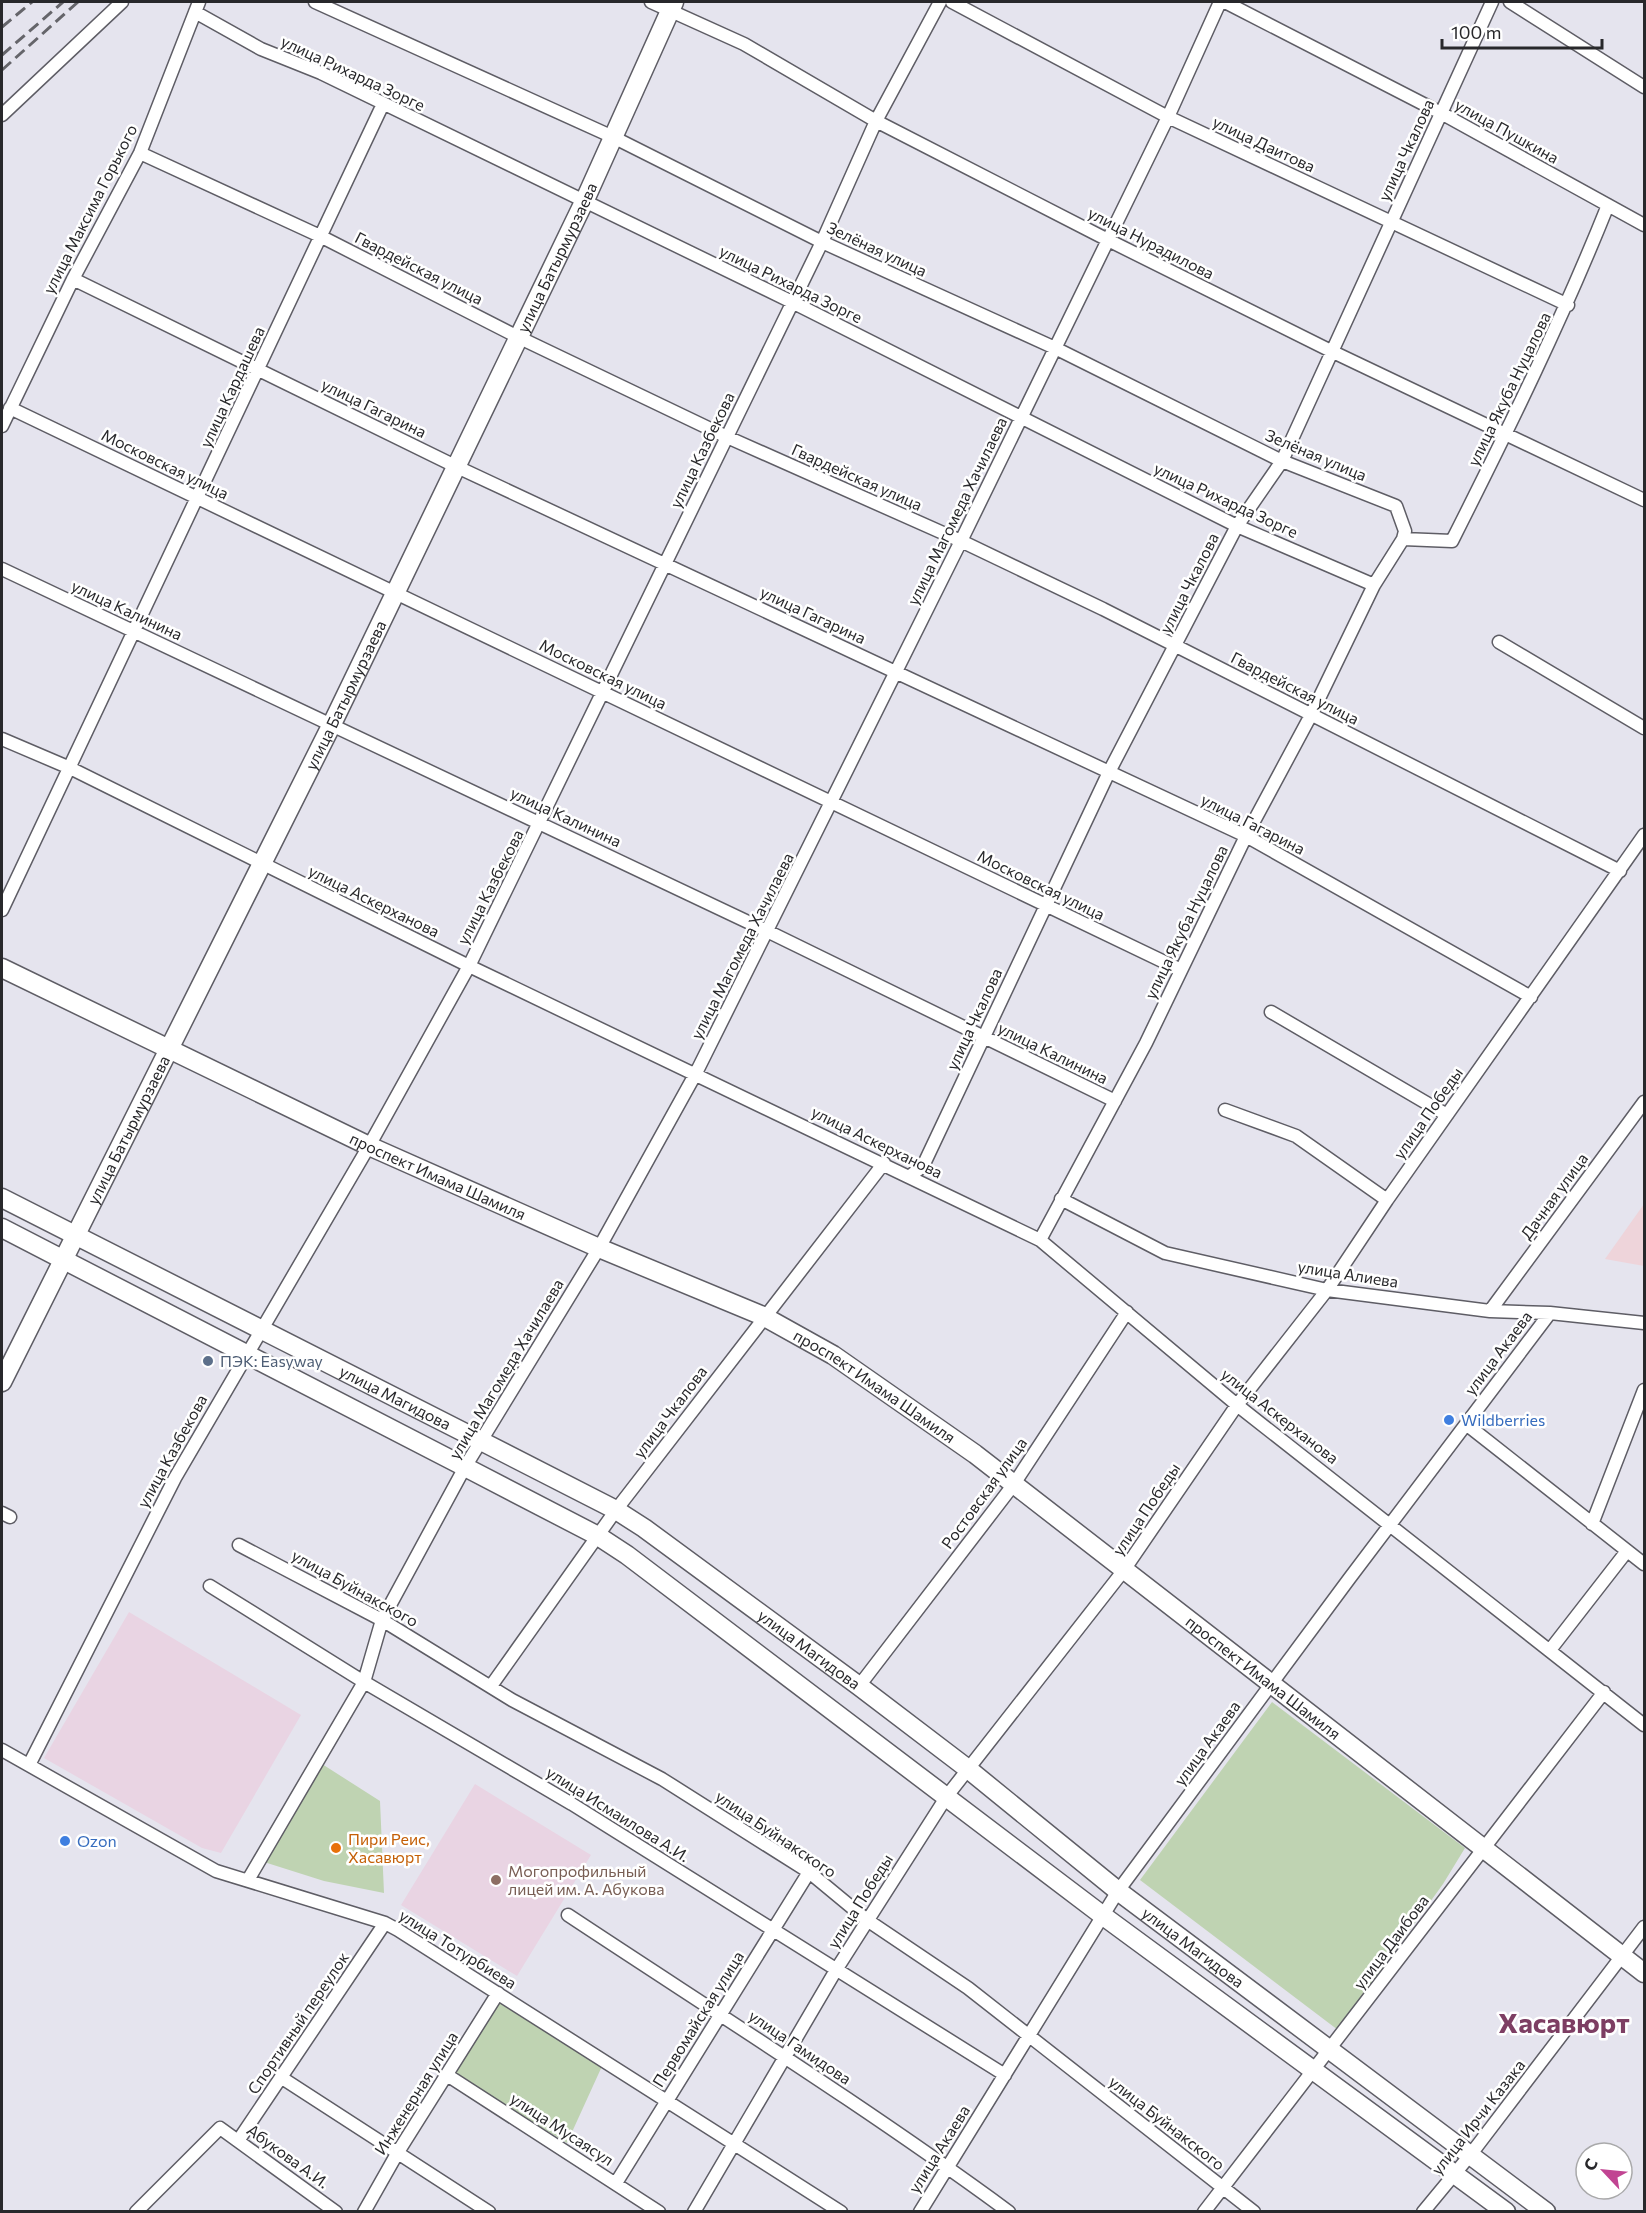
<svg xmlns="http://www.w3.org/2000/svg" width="1646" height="2213" font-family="Commissioner,sans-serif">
  <rect width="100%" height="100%" fill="#e5e4ee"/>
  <path fill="#e9d4e3" d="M129 1612 301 1715 221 1853 202 1848 44 1758Z
    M475 1784 591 1855 517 1976 401 1905Z"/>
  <path fill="#eed4da" d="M1644 1204V1266L1605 1259Z"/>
  <path fill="#bfd3b2" d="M1272 1702 1465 1848 1443 1884 1338 2030 1140 1880Z
    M322 1764 380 1801 384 1893 324 1881 264 1862Z
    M500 2000 603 2064 567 2143 453 2074Z"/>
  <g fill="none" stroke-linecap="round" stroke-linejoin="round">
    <defs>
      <path id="street" d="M315 2 613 137 822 242 1055 348 1282 461 1396 506 1405 531 1403 539 1374 585 1311 715 1246 836 1146 1043 1040 1240
        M651 2 744 44 876 121 1108 240 1331 351 1644 500
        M952 2 1168 117 1568 305
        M1225 2 1441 113 1644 225
        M1510 2 1644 87
        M195 12 261 49 321 73 792 302 1237 526 1374 585
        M2 115 122 2
        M140 153 320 236 518 337 727 437 961 541 1103 609 1620 871
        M73 279 455 466 1246 836 1531 997
        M10 408 1181 970
        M2 426 73 279 140 153 199 2
        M1403 539 1452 541C1508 430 1562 320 1608 205
        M2 569 769 932 1115 1101
        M1499 642 1644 728
        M2 739 70 768 469 966 1040 1240 1237 1405 1644 1725
        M2 910 383 104
        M1271 1012 1447 1115
        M1225 1110 1296 1136 1387 1200
        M910 1176 923 1166 1109 772 1237 526 1282 461 1492 2
        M1061 1199 1165 1253 1327 1290 1490 1311 1550 1313 1644 1323
        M1490 1311 1644 1102
        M1466 1424 1644 1564
        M2 1513 10 1517
        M1592 1524 1644 1390
        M239 1545 382 1620 512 1700 662 1779 809 1872 867 1920 968 1988 1254 2212
        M210 1586 364 1682 572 1804 1005 2075
        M1550 1650 1627 1551
        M491 1686 616 1510 884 1163
        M859 1686 1014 1484 1127 1312
        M2 1750 216 1871 385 1923 398 1930 841 2212
        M29 1765 175 1478 369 1146 469 966 822 242 876 121 940 2
        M248 1880 364 1682 382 1620 465 1467 599 1248 696 1073 961 541 1168 117 1220 2
        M568 1915C716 2013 866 2107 1009 2212
        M447 2075 659 2212
        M282 2078 489 2212
        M238 2141 385 1923
        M616 2183 809 1872
        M136 2212 220 2128 336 2212
        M364 2212 398 2152 498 1993
        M694 2212 836 1970 947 1796 1124 1570 1237 1405 1327 1290 1387 1200 1644 835
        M920 2212 1118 1891 1349 1579 1550 1313
        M1204 2212 1604 1692
        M1423 2212 1471 2154 1644 1927"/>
      <g id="secondary">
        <path id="s1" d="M2 968 369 1146 599 1248 763 1316 833 1355 975 1454 1644 1973"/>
        <path id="s2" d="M2 1198 481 1441 616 1510 644 1528 859 1686 968 1769 1118 1891 1546 2212"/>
        <path d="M2 1228 465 1467 598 1536 627 1555 1102 1915 1506 2212"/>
        <path id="s3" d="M2 1382 332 724 584 202 674 2"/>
      </g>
    </defs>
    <use href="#street" stroke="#5e5d65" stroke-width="15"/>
    <use href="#secondary" stroke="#5e5d65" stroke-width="21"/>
    <use href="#street" stroke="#fff" stroke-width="12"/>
    <use href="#secondary" stroke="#fff" stroke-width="18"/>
    <path stroke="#65656a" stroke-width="3" stroke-dasharray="12 6" stroke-linecap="butt" d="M2 27 32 2
      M2 55 63 2
      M2 70 78 2"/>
  </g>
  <circle fill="#5c6f8a" stroke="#fff" stroke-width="2" cx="208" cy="1361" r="6"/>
  <g fill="#3f7fe0" stroke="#fff" stroke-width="2">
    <circle cx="1449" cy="1420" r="6"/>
    <circle cx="65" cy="1841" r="6"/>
  </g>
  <circle fill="#e8710a" stroke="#fff" stroke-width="2" cx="336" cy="1848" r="6"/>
  <circle fill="#8d6e63" stroke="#fff" stroke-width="2" cx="496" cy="1880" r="6"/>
  <g text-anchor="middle" stroke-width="5" stroke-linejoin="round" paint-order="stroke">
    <g font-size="16" fill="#28282b" stroke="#fff">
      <text transform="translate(353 73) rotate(25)" y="6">улица Рихарда Зорге</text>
      <text transform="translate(1507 131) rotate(29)" y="6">улица Пушкина</text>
      <text transform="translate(1264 144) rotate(25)" y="6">улица Даитова</text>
      <text transform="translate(1406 150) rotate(-65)" y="6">улица Чкалова</text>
      <text transform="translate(90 209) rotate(-63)" y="6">улица Максима Горького</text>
      <text transform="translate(1151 243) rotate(27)" y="6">улица Нурадилова</text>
      <text transform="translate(877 249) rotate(25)" y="6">Зелёная улица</text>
      <text dy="6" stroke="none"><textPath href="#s3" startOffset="1254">улица Батырмурзаева</textPath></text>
      <text transform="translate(419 268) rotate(27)" y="6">Гвардейская улица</text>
      <text transform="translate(791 284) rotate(26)" y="6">улица Рихарда Зорге</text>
      <text transform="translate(232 387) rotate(-65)" y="6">улица Кардашева</text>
      <text transform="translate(1509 389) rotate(-64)" y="6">улица Якуба Нуцалова</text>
      <text transform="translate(374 408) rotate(26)" y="6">улица Гагарина</text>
      <text transform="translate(702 450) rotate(-64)" y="6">улица Казбекова</text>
      <text transform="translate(1316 455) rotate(23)" y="6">Зелёная улица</text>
      <text transform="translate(165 464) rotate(26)" y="6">Московская улица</text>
      <text transform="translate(857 477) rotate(24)" y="6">Гвардейская улица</text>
      <text transform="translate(1226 500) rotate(25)" y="6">улица Рихарда Зорге</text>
      <text transform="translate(957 511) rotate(-64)" y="6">улица Магомеда Хачилаева</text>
      <text transform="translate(1189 583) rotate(-63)" y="6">улица Чкалова</text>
      <text transform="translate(127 610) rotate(25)" y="6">улица Калинина</text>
      <text transform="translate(813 615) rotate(25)" y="6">улица Гагарина</text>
      <text transform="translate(603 674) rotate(26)" y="6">Московская улица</text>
      <text transform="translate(1295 688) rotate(27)" y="6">Гвардейская улица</text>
      <text dy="6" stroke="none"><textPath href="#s3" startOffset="768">улица Батырмурзаева</textPath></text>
      <text transform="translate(566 817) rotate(25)" y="6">улица Калинина</text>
      <text transform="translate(1253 824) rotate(27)" y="6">улица Гагарина</text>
      <text transform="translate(1041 885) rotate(26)" y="6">Московская улица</text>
      <text transform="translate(490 887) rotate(-63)" y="6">улица Казбекова</text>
      <text transform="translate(374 901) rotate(26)" y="6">улица Аскерханова</text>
      <text transform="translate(1186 922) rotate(-64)" y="6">улица Якуба Нуцалова</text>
      <text transform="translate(742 946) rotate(-63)" y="6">улица Магомеда Хачилаева</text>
      <text transform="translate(974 1019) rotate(-65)" y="6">улица Чкалова</text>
      <text transform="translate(1053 1053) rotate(26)" y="6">улица Калинина</text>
      <text transform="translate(1428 1113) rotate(-55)" y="6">улица Победы</text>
      <text dy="6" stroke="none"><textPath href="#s3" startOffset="282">улица Батырмурзаева</textPath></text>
      <text transform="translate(877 1142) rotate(26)" y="6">улица Аскерханова</text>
      <text dy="6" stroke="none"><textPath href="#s1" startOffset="483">проспект Имама Шамиля</textPath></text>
      <text transform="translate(1554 1196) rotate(-54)" y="6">Дачная улица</text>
      <text transform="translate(1348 1274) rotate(9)" y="6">улица Алиева</text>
      <text transform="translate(1498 1353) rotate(-53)" y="6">улица Акаева</text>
      <text transform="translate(506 1369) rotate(-59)" y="6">улица Магомеда Хачилаева</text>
      <text dy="6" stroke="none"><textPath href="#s1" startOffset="969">проспект Имама Шамиля</textPath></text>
      <text dy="6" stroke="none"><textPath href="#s2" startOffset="441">улица Магидова</textPath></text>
      <text transform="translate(670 1412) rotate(-53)" y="6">улица Чкалова</text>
      <text transform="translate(1280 1416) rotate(38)" y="6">улица Аскерханова</text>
      <text transform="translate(172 1451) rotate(-61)" y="6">улица Казбекова</text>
      <text transform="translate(984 1493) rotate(-54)" y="6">Ростовская улица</text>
      <text transform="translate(1146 1509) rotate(-56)" y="6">улица Победы</text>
      <text transform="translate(355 1588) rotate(29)" y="6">улица Буйнакского</text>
      <text dy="6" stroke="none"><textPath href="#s2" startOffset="927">улица Магидова</textPath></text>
      <text dy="6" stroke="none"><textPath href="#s1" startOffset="1455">проспект Имама Шамиля</textPath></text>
      <text transform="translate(1207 1743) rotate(-54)" y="6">улица Акаева</text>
      <text transform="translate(618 1814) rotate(32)" y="6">улица Исмаилова А.И.</text>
      <text transform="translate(776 1834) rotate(34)" y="6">улица Буйнакского</text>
      <text transform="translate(860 1901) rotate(-58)" y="6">улица Победы</text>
      <text transform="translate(1391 1942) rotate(-53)" y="6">улица Даибова</text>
      <text dy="6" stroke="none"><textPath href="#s2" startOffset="1413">улица Магидова</textPath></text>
      <text transform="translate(458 1949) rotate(32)" y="6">улица Тотурбиева</text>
      <text transform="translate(698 2019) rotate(-58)" y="6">Первомайская улица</text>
      <text transform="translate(298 2023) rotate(-56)" y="6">Спортивный переулок</text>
      <text transform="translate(800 2047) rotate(34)" y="6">улица Гамидова</text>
      <text transform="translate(416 2093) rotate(-58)" y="6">Инженерная улица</text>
      <text transform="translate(1478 2117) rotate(-52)" y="6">улица Ирчи Казака</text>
      <text transform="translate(1167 2123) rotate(38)" y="6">улица Буйнакского</text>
      <text transform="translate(562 2129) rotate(33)" y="6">улица Мусаясул</text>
      <text transform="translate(939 2149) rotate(-58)" y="6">улица Акаева</text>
      <text transform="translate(288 2156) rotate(36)" y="6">Абукова А.И.</text>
    </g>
    <g font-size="16" fill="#4e5e75" stroke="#fff" text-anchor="start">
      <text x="220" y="1367">ПЭК: Easyway</text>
    </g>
    <g font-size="16" fill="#366cbe" stroke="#fff" text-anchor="start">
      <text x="1461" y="1426">Wildberries</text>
      <text x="77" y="1847">Ozon</text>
    </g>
    <g font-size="16" fill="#c56008" stroke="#fff" text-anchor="start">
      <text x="348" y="1845">Пири Реис,<tspan x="348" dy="18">Хасавюрт</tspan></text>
    </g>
    <g font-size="16" fill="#785e54" stroke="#fff" text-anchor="start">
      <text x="508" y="1877">Могопрофильный<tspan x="508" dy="18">лицей им. А. Абукова</tspan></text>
    </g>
    <g font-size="28" font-weight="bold" fill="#7d3e63" stroke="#fff">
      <text x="1564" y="2033">Хасавюрт</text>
    </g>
  </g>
  <rect width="1646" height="2213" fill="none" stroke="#28282b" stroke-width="6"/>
  <g transform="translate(1604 2171) rotate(296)"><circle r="28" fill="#ffffff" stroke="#a9a9aa" stroke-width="1.5"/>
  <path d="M0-4.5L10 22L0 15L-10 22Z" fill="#c14492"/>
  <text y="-9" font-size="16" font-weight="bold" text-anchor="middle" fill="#28282b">С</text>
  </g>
  <path d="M1442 39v9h160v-9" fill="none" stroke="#28282b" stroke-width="3"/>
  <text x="1451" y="39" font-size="18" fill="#28282b" stroke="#ffffff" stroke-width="4.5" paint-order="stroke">100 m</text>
</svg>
